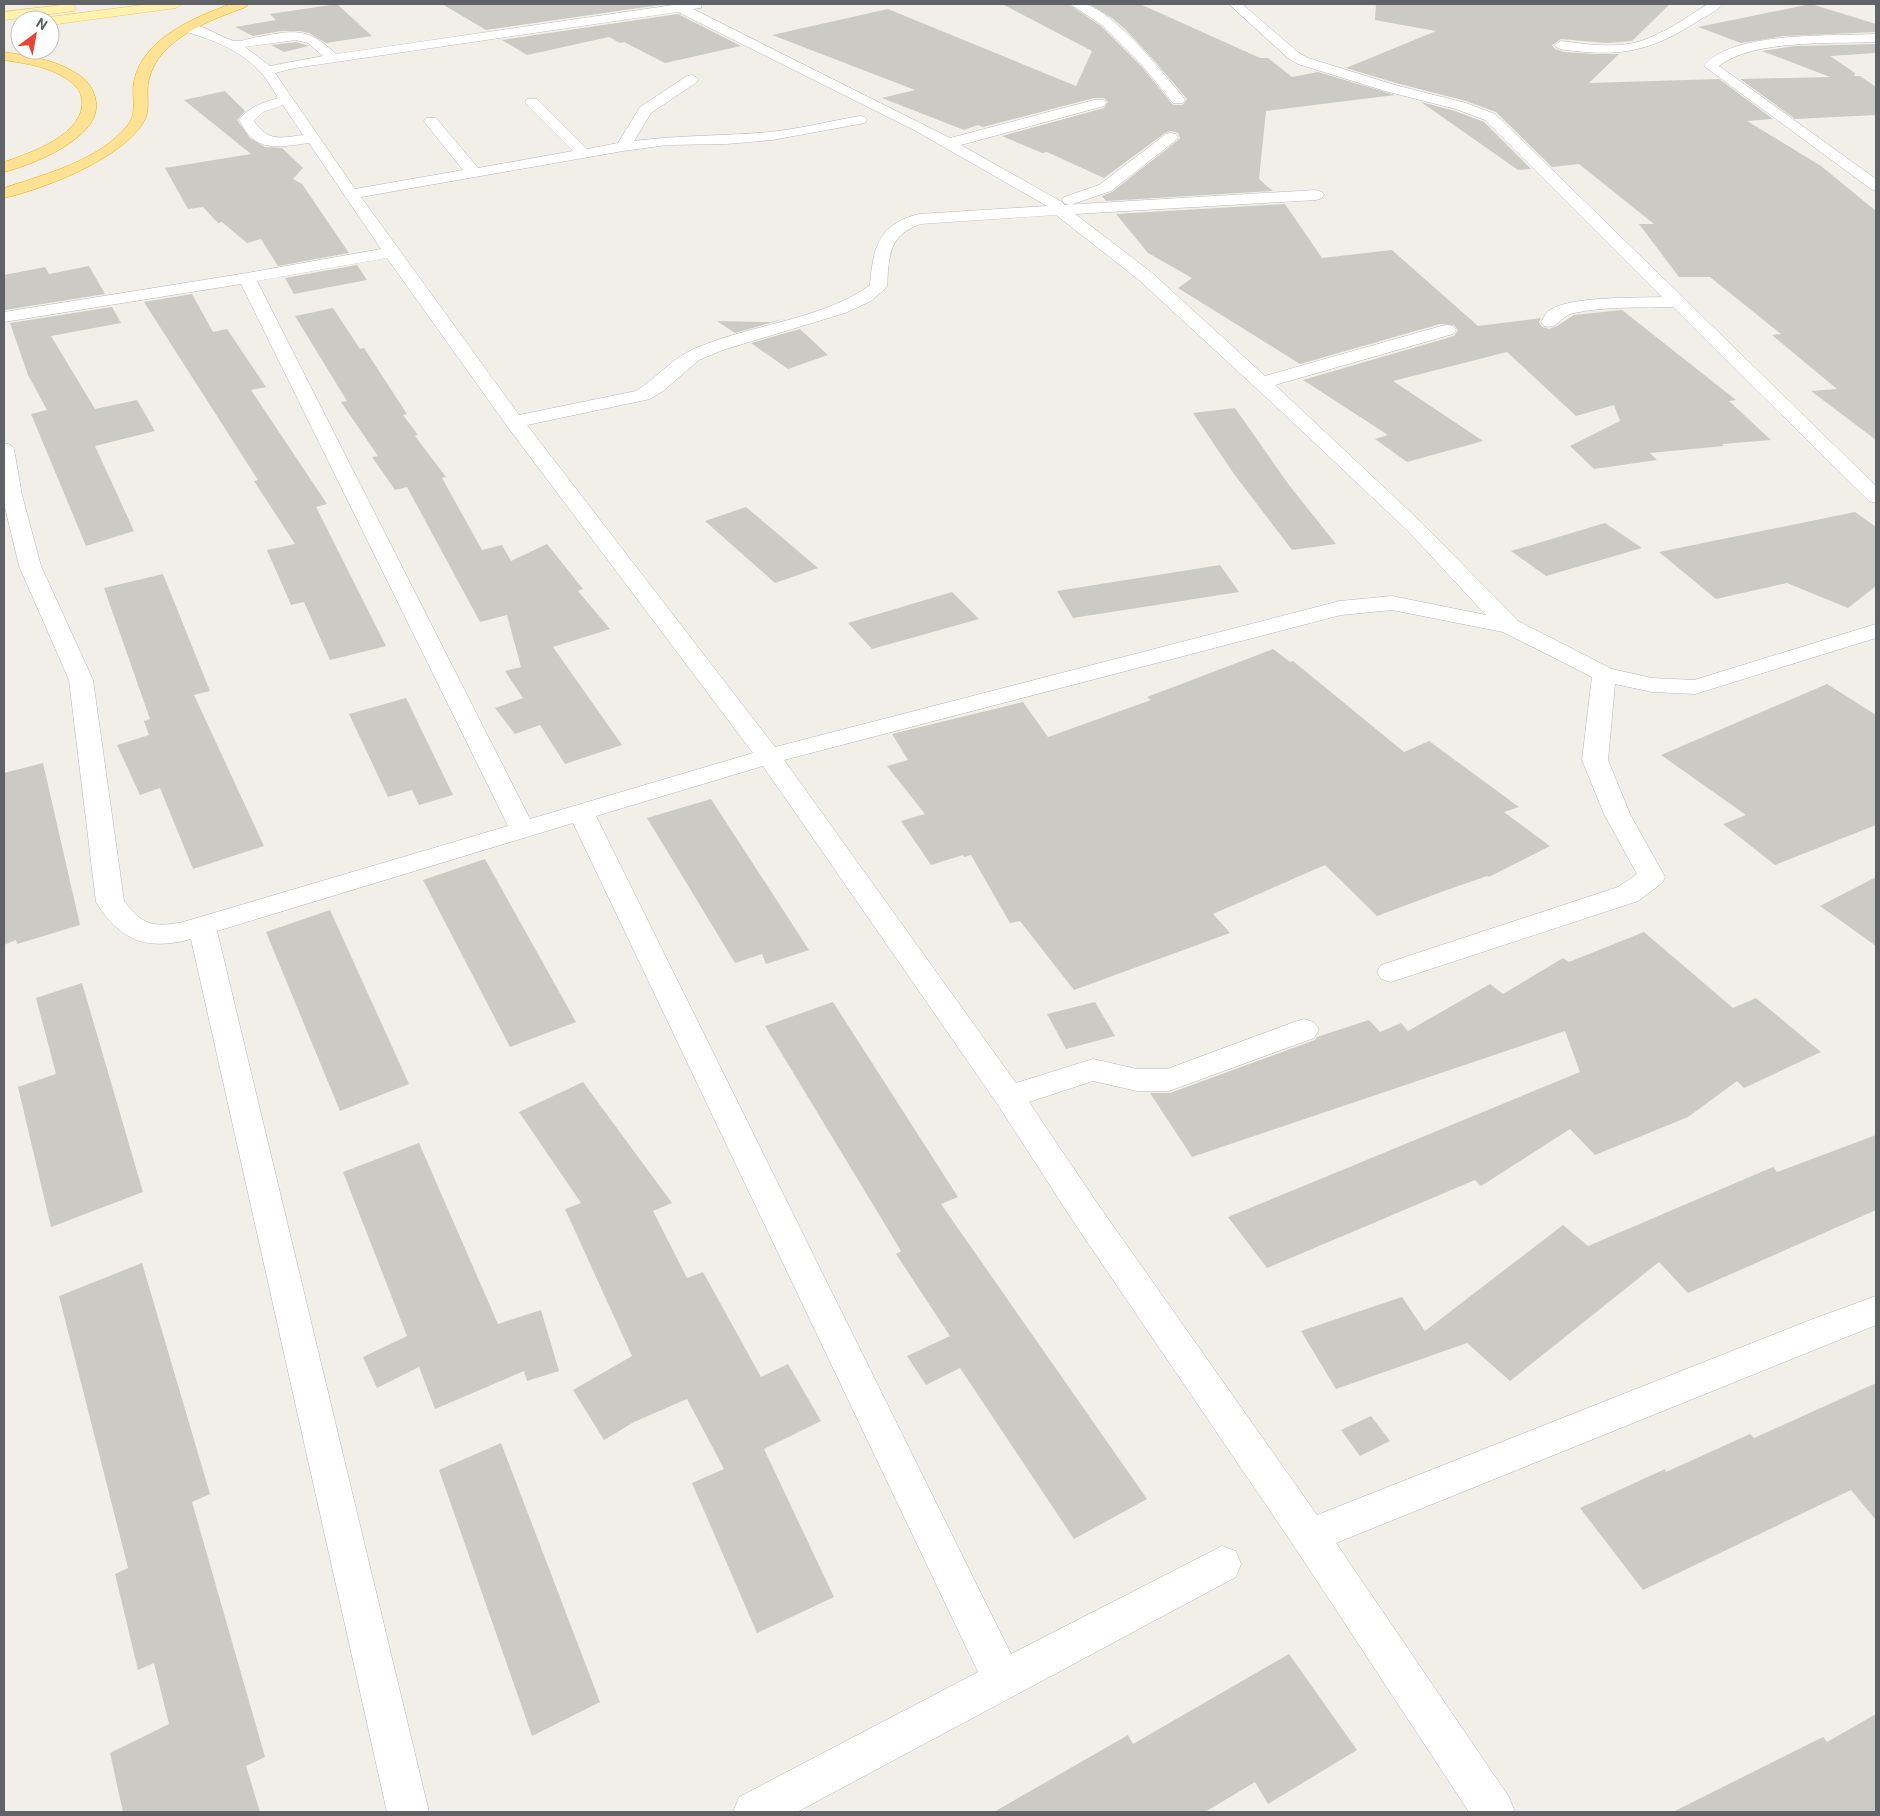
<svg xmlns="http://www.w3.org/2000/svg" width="1880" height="1816" font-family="Roboto,sans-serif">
  <rect width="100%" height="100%" fill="#f1efe8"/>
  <path fill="#cccac5" d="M337 4 372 36 326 43 309 33 300 31H281L253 36 235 27 276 20 270 14Z
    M442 4H667L486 30Z
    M1002 4H1068L1101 26 1141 66 1173 105H1183L1187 99 1152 58 1126 30 1112 18 1089 4H1140L1260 58H1268L1292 77 1318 72 1395 95 1266 111 1259 179 1273 191 1106 201 1102 196 1112 192 1177 141 1180 138 1178 133 1171 131 1165 133 1104 178 1047 152 1042 153 1002 136 1104 108 1108 102 1104 98H1094L983 127 978 125 964 130 882 98 915 90 772 35 888 9 1076 86 1092 51Z
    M1376 4H1670L1632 41 1607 43 1561 39 1552 45 1555 49 1564 52 1594 54H1619L1589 83 1719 79 1773 119 1747 121 1821 166 1876 211V440L1811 391 1837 389 1772 335 1781 334 1710 277H1679L1639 224H1654L1579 164 1552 167 1496 112 1466 101 1396 83 1346 68 1436 31 1375 20Z
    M1811 4 1876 24V32L1784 36 1741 43 1698 27Z
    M678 14 741 46 665 63 624 42 620 43 609 37 527 55 502 40Z
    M296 42 309 46 284 52 271 45Z
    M1876 44V53L1830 56 1855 73 1854 76H1860L1876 87V115L1795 119 1740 79 1830 77 1762 51 1794 46Z
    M225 91 245 111 237 120 250 138 265 147 282 148 303 168 293 179 302 184 349 253 278 266 261 239 247 243 222 222 218 223 203 207 188 209 165 168 251 154 184 100Z
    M1421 102 1455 111 1484 122 1531 169 1518 170Z
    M1285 204 1322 258 1392 250 1478 326 1541 318 1539 322 1542 327 1549 329 1557 326 1574 315 1622 310 1736 400 1729 401 1771 440 1722 444 1724 446 1650 453 1657 460 1594 469 1570 446 1620 421 1614 405 1576 416 1507 352 1393 381 1483 441 1407 462 1375 439 1388 435 1303 380 1454 336 1458 330 1454 325 1440 324 1300 364 1178 288 1192 278 1148 253 1116 214Z
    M357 265 367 280 294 294 285 278Z
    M89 266 105 294 5 310 4 275 45 267 49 274Z
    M192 294 213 332 227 329 266 387 251 390 327 504 316 507 386 646 330 660 304 602 291 605 267 550 295 544 254 481 258 480 144 302Z
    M112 307 121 323 51 336 95 409 137 400 155 431 95 446 134 531 86 546 31 414 47 410 28 375 10 323Z
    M333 308 360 349 364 348 407 414 403 415 418 435 415 436 446 477 442 478 482 550 502 545 511 561 547 544 583 589 578 591 610 629 553 647 622 745 565 764 540 725 515 734 495 708 523 698 505 671 521 667 507 615 480 622 407 487 395 490 372 457 378 456 341 402 347 401 295 316Z
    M784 319 735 333 717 321 770 322Z
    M800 329 828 355 788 369 751 343Z
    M1235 408 1289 485 1336 544 1292 550 1234 474 1193 413Z
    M746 507 818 568 775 583 705 521Z
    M1855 512 1876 527V586L1848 608 1787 583 1716 599 1659 552Z
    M1605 523 1642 548 1546 576 1511 551Z
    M1220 565 1239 592 1073 618 1057 591Z
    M163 574 210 691 194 695 264 846 193 869 160 788 140 795 117 745 149 735 144 721 150 719 104 588Z
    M952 592 979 619 872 649 848 623Z
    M1273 649 1290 662 1293 661 1404 752 1429 741 1519 807 1504 812 1550 846 1489 877 1487 876 1444 891 1377 916 1325 865 1213 914 1230 933 1074 990 1020 921 1010 923 971 855 964 857 963 855 931 865 901 821 925 814 887 766 908 760 892 734 1023 702 1048 737 1151 700 1147 697Z
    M1827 684 1876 715V825L1775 865 1723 824 1746 815 1661 755Z
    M406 698 453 795 419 805 412 790 388 797 349 714Z
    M43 763 80 925 17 944 16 940 4 945V773Z
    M711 799 809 950 766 964 762 954 735 963 647 818Z
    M485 859 576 1022 510 1047 423 880Z
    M1876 877V946L1820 906Z
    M330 910 409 1084 340 1111 266 932Z
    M1644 932 1733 1008 1756 998 1821 1052 1744 1088 1737 1081 1688 1117 1595 1155 1570 1129 1481 1186 1475 1180 1267 1268 1228 1217 1580 1072 1565 1031 1192 1157 1150 1093H1170L1315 1040 1317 1037 1369 1020 1380 1032 1401 1023 1408 1031 1490 984 1503 994 1563 958 1569 962Z
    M82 983 143 1192 51 1227 18 1087 56 1074 36 998Z
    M833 1002 958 1197 941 1204 1147 1499 1074 1539 960 1368 926 1385 907 1356 950 1336 896 1254 901 1251 765 1026Z
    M1095 1002 1115 1036 1066 1049 1047 1014Z
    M583 1082 672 1203 653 1211 687 1278 703 1272 761 1377 788 1364 821 1421 764 1449 834 1597 757 1633 692 1483 724 1469 687 1399 634 1422 604 1440 573 1390 632 1356 565 1209 581 1203 519 1112Z
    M1876 1135V1210L1688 1293 1659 1262 1510 1381 1467 1343 1336 1389 1301 1331 1402 1297 1425 1331 1563 1225 1588 1246 1773 1167 1777 1172Z
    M419 1143 498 1324 541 1310 559 1371 527 1381 524 1371 435 1409 419 1367 377 1388 363 1357 407 1336 343 1172Z
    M142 1263 210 1494 192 1502 265 1757 246 1766 260 1812H123L110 1753 169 1724 154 1663 138 1670 115 1574 128 1568 59 1296Z
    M1876 1383V1520L1851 1490 1643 1590 1580 1508 1665 1469 1666 1472 1750 1434 1754 1438Z
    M1371 1416 1390 1441 1360 1456 1341 1430Z
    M501 1443 600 1702 532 1736 439 1470Z
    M1289 1654 1357 1750 1268 1804 1255 1782 1205 1812H994L1128 1735 1133 1744Z
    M1876 1714V1812H1673L1823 1737 1827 1742Z"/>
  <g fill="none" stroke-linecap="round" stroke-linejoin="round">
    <defs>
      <path id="minor" d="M680 4H702L701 8 693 9 950 138 1094 100H1104L1106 103 1104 106 961 145 1062 202 1064 205 1316 190 1322 192 1324 195 1322 198 1316 200 1075 214 1151 272 1265 376 1441 326 1447 325 1453 326 1456 330 1453 334 1275 385 1422 523 1518 621 1612 669 1652 678 1694 680 1876 624V638L1695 694 1652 692 1615 684 1608 760 1630 814 1665 877 1662 883 1638 901 1391 982 1381 979 1377 972 1381 965 1618 887 1637 874 1604 814 1582 760 1592 677 1503 632 1392 610 1341 615 784 760 1016 1083 1093 1059 1137 1069H1167L1294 1022 1304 1019 1314 1022 1319 1030 1314 1038 1169 1091H1137L1093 1081 1029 1102 1097 1203 1317 1515 1813 1319 1876 1296V1325L1336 1543 1509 1797 1515 1812H1469L1296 1549 1073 1221 998 1105 763 766 596 816 1011 1654 1222 1546 1236 1551 1241 1564 1236 1577 797 1812H733L739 1797 978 1672 573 823 217 931 429 1812H387L191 939C147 951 120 941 96 902L69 680 19 566 4 503V443L11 445 14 449 22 495 41 566 93 680 124 901C142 925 153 928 183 922L508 826 241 284 4 322V312L247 273 381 249 309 143C292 145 268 151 253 139 247 134 243 127 239 120 249 106 263 103 278 98 273 90 269 82 263 75 243 51 212 39 183 31L182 28 183 25C201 21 219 38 235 41 241 42 251 38 258 37 294 30 308 27 336 54ZM678 12 914 130 1047 206 919 214C879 224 873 247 870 285 827 317 759 324 709 343 702 346 694 348 688 352 670 361 654 380 636 391L519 415 361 197 623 151 667 145 726 144 772 140 865 123 867 120 865 117 860 116C830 121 799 129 769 132 724 136 679 135 634 141L651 113 697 82 699 79 692 75 687 76 640 107 618 143 587 149 537 99H527L525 102 527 105 573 151 478 168 436 118H426L424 121 426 124 463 170 355 189 275 73 295 68ZM296 40 308 43 323 56 270 66 245 47ZM283 105 303 135C280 138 268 142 254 121L263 112ZM1056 215 1139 280 1282 412 1408 531 1486 615 1392 596 1340 601 775 747 527 425 650 399 663 391 699 360 723 350 845 313 871 301 887 287C889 256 888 235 921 224ZM387 258 507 426 753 753 530 819 257 281Z
        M1070 4C1074 4 1081 3 1085 4 1117 14 1161 71 1183 97L1185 100 1183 103H1173L1142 65 1102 25Z
        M1229 4H1242L1299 53 1308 58 1395 85 1466 103 1495 114 1876 486V503L1869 501 1673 307C1640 308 1606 306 1574 313 1559 316 1559 330 1544 326L1541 322C1544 318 1546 312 1550 310 1571 296 1636 298 1662 297L1485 120 1456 109 1385 91 1298 64 1289 59Z
        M1708 4H1723C1717 11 1706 16 1698 21 1656 48 1626 57 1576 51 1569 50 1559 51 1554 45L1561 41C1585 44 1610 48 1634 43 1661 36 1685 18 1708 4Z
        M1876 34V42C1833 44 1753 39 1719 66L1876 179V191L1871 189 1704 66C1730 31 1834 36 1876 34Z
        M1171 133 1176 134 1178 137 1176 140 1111 191 1070 205 1064 203 1062 200 1064 197 1099 185 1166 134Z"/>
      <path id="major" d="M70 4 74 5 76 8 74 11 4 20V12Z
        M150 4H182L176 8 50 25V20H44L50 17Z"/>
      <path id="highway" d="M231 4H248L246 7C211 20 159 38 149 79 145 94 152 109 143 123 121 159 44 189 4 198V188C45 174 99 161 128 125 138 111 131 97 134 81 143 38 195 17 231 4Z
        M4 52C28 56 53 59 74 72 86 78 94 88 96 102 101 138 32 165 4 172V162C31 153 86 134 82 99 80 86 67 78 56 73 40 65 21 63 4 60Z"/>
    </defs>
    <use href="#minor" stroke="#b5b8bc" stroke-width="1"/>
    <use href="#major" stroke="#f2c960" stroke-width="1"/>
    <use href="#highway" stroke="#f9ab00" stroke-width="1"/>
    <use href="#minor" fill="#fff" fill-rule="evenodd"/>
    <use href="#major" fill="#fff2af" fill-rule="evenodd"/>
    <use href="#highway" fill="#fde293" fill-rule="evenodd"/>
  </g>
  <rect width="1880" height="1816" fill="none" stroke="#5f6368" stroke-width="10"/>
  <g transform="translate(35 35) rotate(32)"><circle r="24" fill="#ffffff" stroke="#bfc1c3"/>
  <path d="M0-4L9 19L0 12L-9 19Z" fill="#ea4335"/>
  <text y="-8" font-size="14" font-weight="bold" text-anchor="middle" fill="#5f6368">N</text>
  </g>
</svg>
